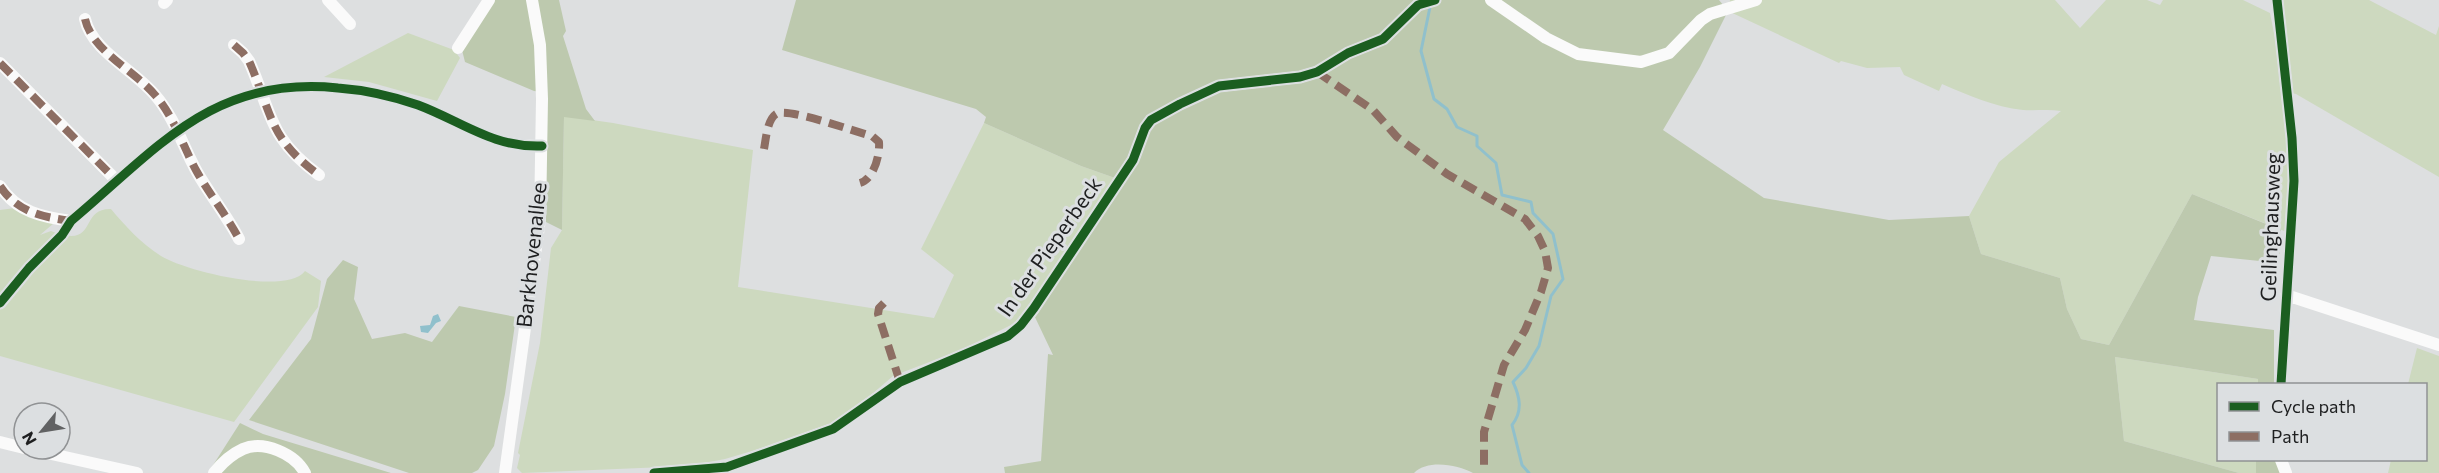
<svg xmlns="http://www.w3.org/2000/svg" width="2439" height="473" font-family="Commissioner,sans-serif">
  <rect width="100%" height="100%" fill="#dddfe0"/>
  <path fill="#cdd9bf" d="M1730 0H2055L2080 28 2106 0H2147L2160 5 2163 0H2243L2270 13 2286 94 2291 138 2289 233 2192 194 2109 345 2081 339 2067 309 2060 278 1981 254 1969 216 1999 162 2061 111C2048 109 2035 111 2023 110 1994 107 1968 95 1942 84L1939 91 1904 75 1900 67 1867 68 1841 61 1839 63 1728 11Z
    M2282 0H2369L2436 35 2439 26V177L2296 94 2287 92Z
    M408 33 454 50 460 58 437 101 369 82 324 77Z
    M564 116 613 123 753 150 738 287 934 318 954 275 921 249 984 123 1081 166 1115 178 1019 321 963 349 893 376 842 420 762 448 725 459 688 466 522 473 517 468 520 455 518 453 540 343 551 248 562 230Z
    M15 208 54 223 40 235 51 231C99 250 78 208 111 209 126 227 141 243 161 256 185 271 286 296 305 271L321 281 318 307 234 422 0 356V210Z
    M2417 348 2439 356V473H2388L2391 460H2426V384H2408Z
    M2115 357 2258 379V384H2218V460H2256V473H2239L2124 441Z"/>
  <path fill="#bdc9ae" d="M490 0H559L566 31 563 36 586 109 595 121 564 117 562 230 542 220V92L534 91 465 62 461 46Z
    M796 0H1719L1728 11 1700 67 1663 130 1764 198 1889 220 1969 216 1981 254 2060 278 2067 309 2081 339 2109 345 2192 194 2281 230 2279 263 2211 256 2198 297 2194 320 2274 330V384H2258V379L2115 357 2124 441 2239 473H1473C1458 465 1428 459 1414 473H1005L1004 467 1041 461 1048 354 1053 355 1033 313 1115 178 1081 166 984 123 986 117 976 109 782 50Z
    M343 260 358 267 354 299 372 339 405 333 432 342 459 306 516 317 505 394 494 446 478 470 472 473H409L249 420 311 339 327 279Z
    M240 423 263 434 391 473H208Z
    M2256 460H2277L2282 473H2256Z"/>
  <path fill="#90c0cc" d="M438 314 441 321 436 323 428 333 421 332 420 326 430 325 433 316Z"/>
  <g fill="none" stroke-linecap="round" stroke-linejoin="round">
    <path stroke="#90c0cc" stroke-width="3" d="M1430 7 1421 51 1434 99 1447 109 1457 127 1477 136V146L1496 163 1502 195 1531 202 1533 213 1553 234 1563 279 1551 296 1539 346 1526 368 1513 382C1520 397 1523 411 1512 425L1522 465 1529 473"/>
    <path stroke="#fafafa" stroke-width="12" d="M328 0 350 24
      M1491 0 1546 38 1578 54 1641 62 1669 53 1701 20 1710 14 1756 0
      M2277 0 2292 138 2294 181 2281 384
      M164 3 167 0
      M85 19C92 51 134 70 155 95 175 118 183 147 197 172 210 195 227 216 239 239
      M234 45 243 53 249 61C272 113 268 138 319 175
      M458 48 489 0
      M0 63 117 181
      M0 186C17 212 42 217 71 221
      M2286 295 2439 345
      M0 303 29 268 62 235 71 221C157 149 213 75 338 88 365 90 392 96 418 105 461 121 493 148 542 146
      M0 442 24 448
      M29 449 137 473
      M2281 460 2286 473
      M214 473C221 464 232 454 243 449 264 440 295 454 305 473
      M505 473 540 219 542 99 540 45 532 0
      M654 473 727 467 833 429 900 382 1008 336 1021 325 1034 308 1133 160 1145 128 1151 120 1180 104 1219 86 1300 77 1317 72 1348 53 1383 39 1418 5 1435 0"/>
    <path stroke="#8d6e63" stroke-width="8" stroke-dasharray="15 8" stroke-linecap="butt" d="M85 19C92 51 134 70 155 95 175 118 183 147 197 172 210 195 227 216 239 239
      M234 45 243 53 249 61C272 113 268 138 319 175
      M0 63 117 181
      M1317 72 1373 110 1397 137 1447 174 1525 219 1538 236 1545 251 1548 268 1541 292 1525 330 1504 365 1493 402 1484 432V469
      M764 149C766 139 767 120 776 114 787 107 856 132 872 136L879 142C880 155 874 179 860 183
      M0 186C17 212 42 217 71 221
      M884 303 879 308 878 314 900 382"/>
    <defs>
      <path id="cycleway" d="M2277 0 2292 138 2294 181 2281 384
        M0 303 29 268 62 235 71 221C157 149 213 75 338 88 365 90 392 96 418 105 461 121 493 148 542 146
        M654 473 727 467 833 429 900 382 1008 336 1021 325 1034 308 1133 160 1145 128 1151 120 1180 104 1219 86 1300 77 1317 72 1348 53 1383 39 1418 5 1435 0"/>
    </defs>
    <use href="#cycleway" stroke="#dcdfe1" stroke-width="13"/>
    <use href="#cycleway" stroke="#1b5e20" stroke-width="9"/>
  </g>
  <g text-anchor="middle" stroke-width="6" stroke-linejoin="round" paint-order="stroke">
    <g font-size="21" fill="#1e1f20" stroke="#dcdfe1">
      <text transform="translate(2271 227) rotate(-88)" y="7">Geilinghausweg</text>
      <text transform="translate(1050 247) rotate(-55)" y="7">In der Pieperbeck</text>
      <text transform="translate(532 255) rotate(-84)" y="7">Barkhovenallee</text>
    </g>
  </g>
  <rect x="2217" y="383" width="210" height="78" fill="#dcdfe1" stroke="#909294" stroke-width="1.5"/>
  <rect x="2229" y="402" width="30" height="9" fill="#1b5e20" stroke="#909294" stroke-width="1.5"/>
  <text x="2271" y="413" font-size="18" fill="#1e1f20">Cycle path</text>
  <rect x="2229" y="432" width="30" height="9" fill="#8d6e63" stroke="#909294" stroke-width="1.5"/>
  <text x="2271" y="443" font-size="18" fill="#1e1f20">Path</text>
  <g transform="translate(42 431) rotate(240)"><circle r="28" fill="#dcdfe1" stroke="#909294" stroke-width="1.5"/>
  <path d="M0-4.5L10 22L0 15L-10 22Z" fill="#616263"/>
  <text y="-9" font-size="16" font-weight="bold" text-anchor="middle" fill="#1e1f20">N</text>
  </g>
</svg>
